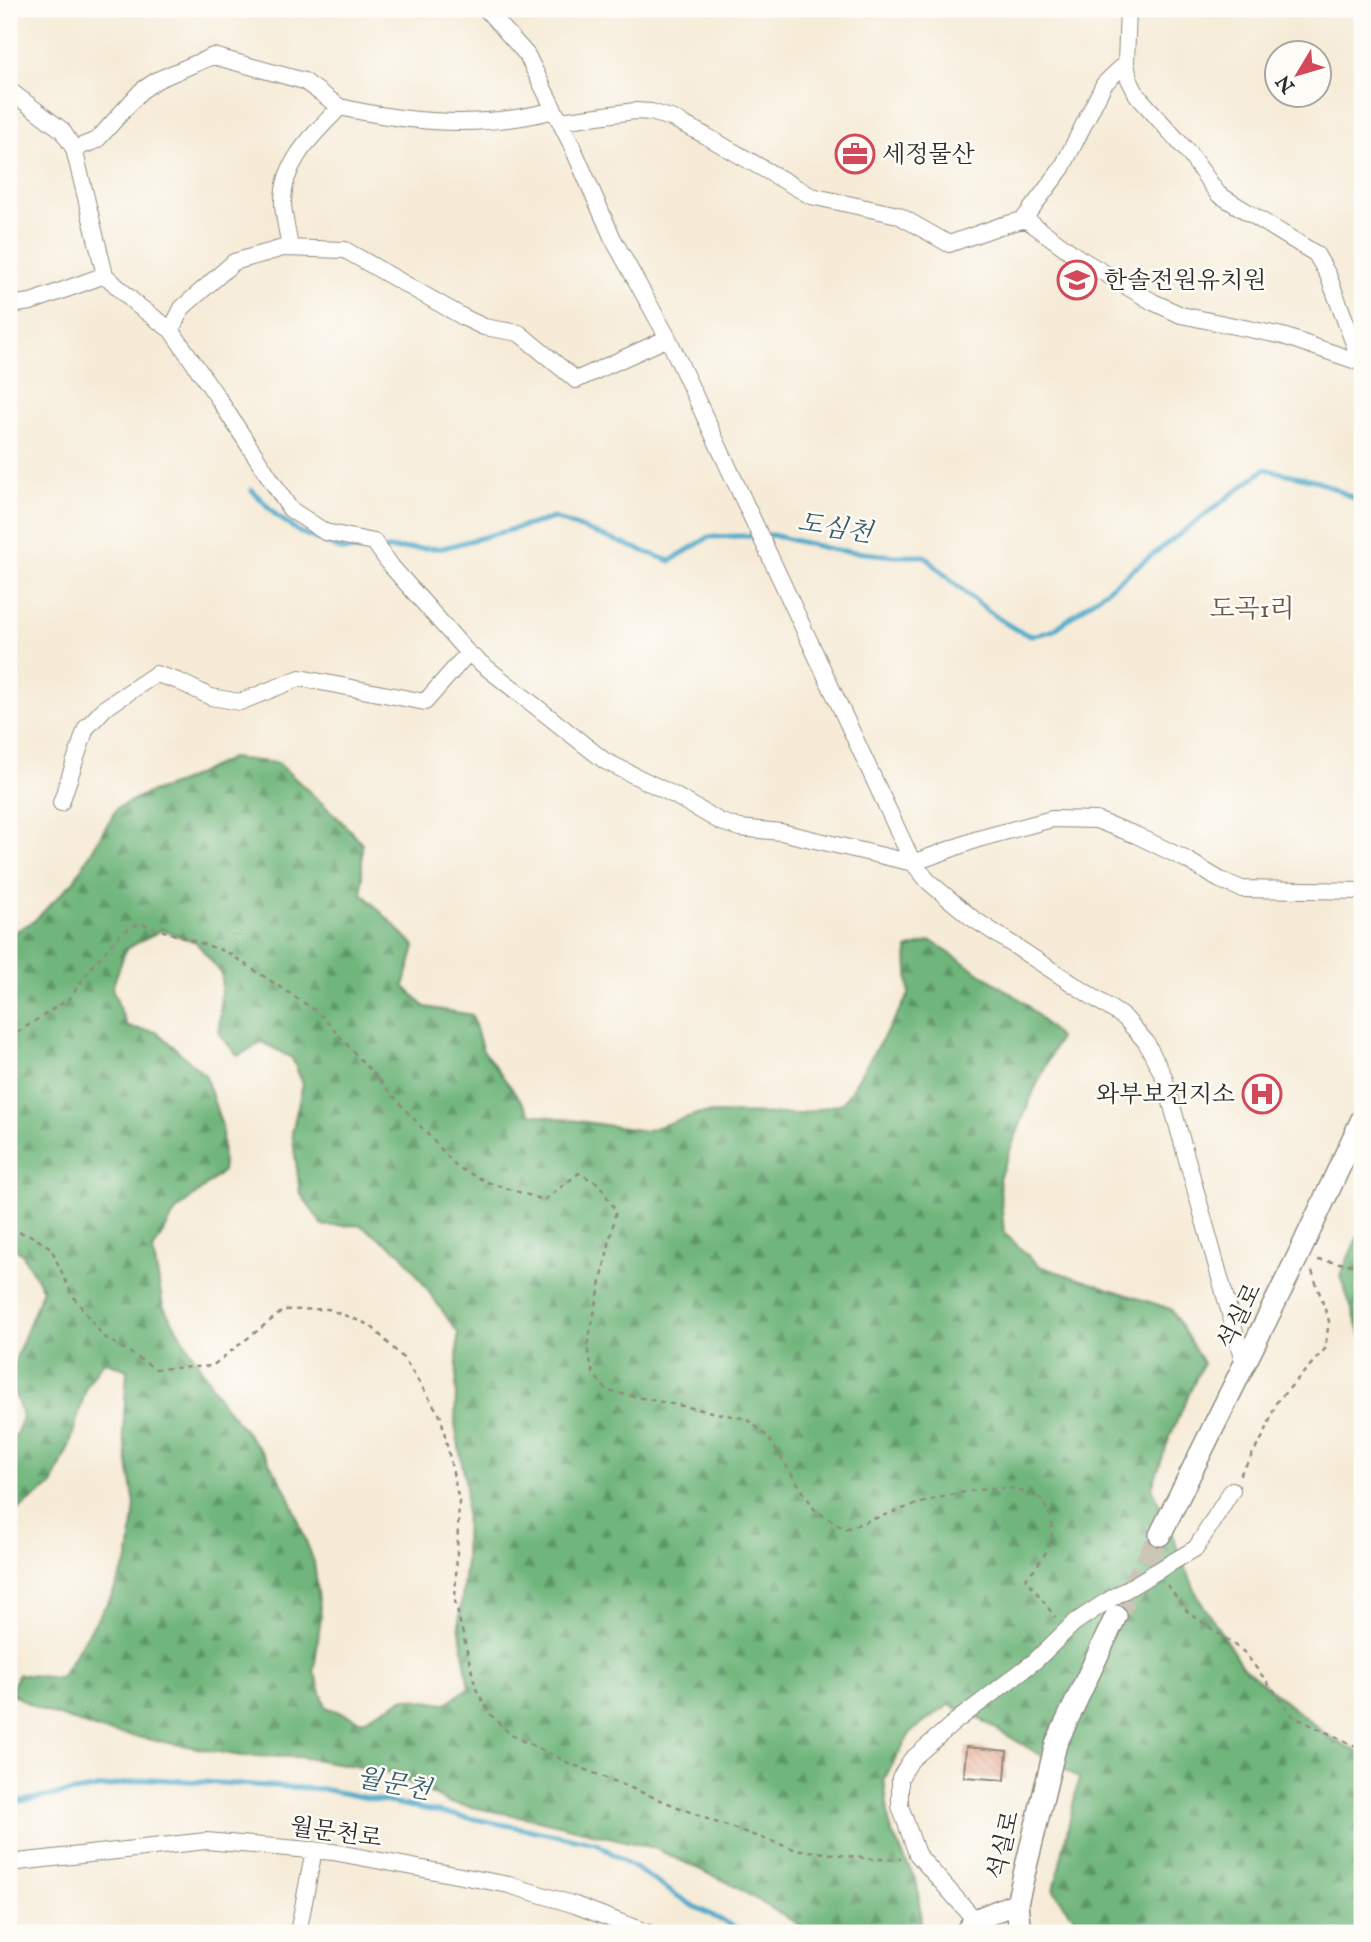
<svg xmlns="http://www.w3.org/2000/svg" width="1371" height="1942" font-family="'IM FELL English','Noto Serif KR',serif">
  <defs>
    <pattern id="forest-firs" width="22" height="20" patternUnits="userSpaceOnUse" patternTransform="scale(1.75)"><rect width="22" height="20" fill="#70b67b"/><path d="M5 1l3.5 6h-7zM16 11l3.5 6h-7z" fill="#5c9465"/></pattern>
    <pattern id="building-back-hatch" width="6" height="6" patternUnits="userSpaceOnUse" patternTransform="scale(1.75)"><rect width="6" height="6" fill="#e4a085"/><path d="M-1 5l2 2M0 0l6 6M5-1l2 2" fill="none" stroke="#b9836d"/></pattern>
  </defs>
  <rect width="100%" height="100%" fill="#fdfcf7"/>
  <filter id="ink" filterUnits="userSpaceOnUse"><feTurbulence type="fractalNoise" baseFrequency=".0143" numOctaves="2"/><feDisplacementMap in="SourceGraphic" scale="14" xChannelSelector="R" yChannelSelector="G"/><feConvolveMatrix kernelMatrix="1 2 1 2 8 2 1 2 1" color-interpolation-filters="sRGB"/></filter>
  <filter id="wash" filterUnits="userSpaceOnUse"><feTurbulence type="fractalNoise" baseFrequency=".00686" numOctaves="4" result="noise"/><feDisplacementMap in="SourceGraphic" scale="28" xChannelSelector="R" yChannelSelector="G"/><feGaussianBlur stdDeviation="1.57" result="paint"/><feColorMatrix in="noise" values="0 0 0 0 0 0 0 0 0 0 0 0 0 0 0 0 0 1.4 0 .05"/><feComposite in="paint" operator="in"/></filter>
  <g filter="url(#wash)">
    <rect width="100%" height="100%" fill="#f6ebd7"/>
    <path fill="url(#forest-firs)" stroke="#4e7053" stroke-width="2" fill-rule="evenodd" d="M231 758 278 763 338 818 362 843V893L415 946 404 986 425 1007 472 1015 482 1049 531 1114 645 1131 700 1113 798 1114 843 1103 909 995 907 949 931 941 1024 1002 1059 1038 1035 1088 999 1178 1004 1233 1039 1266 1171 1309 1203 1363 1170 1436 1152 1487 1197 1595 1242 1666 1329 1737 1362 1754V1933H1086L1054 1891 1079 1778 978 1718 949 1705 911 1732 884 1779 890 1829 917 1883 921 1921 910 1933H813L727 1882 654 1848 534 1819 450 1803 385 1771 300 1757 241 1756 104 1731 41 1710 10 1693 18 1674 60 1678 111 1597 129 1558 135 1505 123 1433 127 1370 104 1361 87 1385 70 1444 52 1485 9 1516V1434L15 1437 23 1417 11 1383 16 1358 43 1289 22 1254 9 1244V935L34 921 74 881 117 808 143 795 181 782ZM161 930 196 942 222 974 219 1034 238 1056 262 1042 292 1058 303 1084 292 1132 300 1193 323 1226 360 1225 402 1254 458 1333 455 1425 466 1485 465 1570 459 1623 469 1688 445 1704 405 1698 362 1721 326 1707 314 1671 321 1616 314 1562 289 1496 266 1457 223 1404 163 1306 153 1250 176 1211 223 1171 222 1126 205 1075 157 1032 127 1027 112 988 126 949Z
      M1362 1227V1337L1340 1276Z"/>
    <g fill="none" stroke-linecap="round" stroke-linejoin="round">
      <path stroke="#4ba9ca" stroke-width="5" d="M252 490 276 515 299 532 342 550 443 548 554 518 670 561 709 537 772 535 834 550 895 556H925C942 573 1009 634 1032 635 1039 635 1047 632 1054 630L1265 469 1318 481 1362 502
        M9 1803 151 1779 322 1789 596 1843 690 1904 746 1933"/>
    </g>
    <g id="blocks">
      <path fill="url(#building-back-hatch)" d="M966 1747 1007 1751 1005 1780 964 1777Z"/>
    </g>
  </g>
  <g filter="url(#ink)">
    <use href="#blocks" fill-opacity="0" stroke="#908b81" stroke-width="2"/>
    <g fill="none" stroke-linecap="round" stroke-linejoin="round">
      <path stroke="#cdc5b5" stroke-width="21" stroke-dasharray="21 10" stroke-linecap="butt" d="M1116 1616 1160 1535"/>
      <defs>
        <path id="minor" d="M486 9 527 55 572 146 613 239 668 338 913 863 929 882 972 918 1125 1018 1146 1042 1164 1077 1244 1364
          M1128 9 1126 63 1129 79 1137 95 1188 152 1218 194 1316 254 1328 275 1362 365
          M9 90 62 130 74 149
          M560 121 635 111 651 112 674 119 706 136 811 196 898 215 949 244 1000 226 1023 220 1062 168 1104 84 1126 63
          M1024 218 1079 258 1153 302 1181 315 1283 336 1362 363
          M290 248C288 234 284 219 283 204 282 162 313 135 340 107 409 123 485 129 554 110
          M9 305 31 302 105 275
          M171 330 137 305 105 275 74 149 97 140 141 91 157 80 213 56 304 81 340 107
          M668 338 576 380 519 333 484 327 465 318 345 250 283 248 234 262 182 308 171 330 218 398 290 509 325 532 374 542 392 567 468 653 605 761 672 794 721 822 740 828 781 832 913 863 978 839 1052 819 1096 820 1136 835 1187 860 1220 880 1242 889 1362 891
          M61 803 86 728 105 708 156 674 178 681 211 697 240 702 300 678 425 702 468 653
          M9 1863 206 1841 333 1852 509 1885 575 1905 648 1933
          M975 1920 917 1854 900 1806V1778L911 1760 956 1721 1035 1661 1074 1623 1107 1601 1196 1548 1232 1490
          M298 1933 314 1850"/>
        <path id="tertiary" d="M1160 1535 1297 1258 1362 1119
          M965 1933 975 1920 1017 1903
          M1017 1933 1019 1924 1017 1903 1056 1744 1116 1616"/>
      </defs>
      <use href="#minor" stroke="#908b81" stroke-width="18"/>
      <use href="#tertiary" stroke="#908b81" stroke-width="24"/>
      <path stroke="#908b81" stroke-width="2.5" stroke-dasharray="5 5" stroke-linecap="butt" d="M9 1038 70 998 92 966 121 933 140 923 227 952 319 1013 457 1167 487 1182 544 1200 579 1173 599 1184 616 1211 587 1347 593 1373 607 1391 747 1419 767 1436 815 1510 845 1529C895 1512 949 1489 1003 1488 1015 1487 1029 1495 1040 1498 1043 1504 1049 1511 1051 1518 1057 1542 1041 1562 1026 1578L1055 1617
        M9 1231 28 1234 51 1248 72 1295 103 1336 156 1369 212 1366 284 1310 328 1309 370 1325 405 1360 441 1417 459 1501 455 1601 476 1689 490 1714 511 1735 569 1763 715 1822 794 1849 872 1859H901
        M1318 1260 1362 1266
        M1240 1475 1265 1433 1276 1403 1325 1349 1329 1321 1311 1268
        M1167 1585 1187 1611 1244 1652 1294 1717 1362 1749"/>
      <use href="#minor" stroke="#fff" stroke-width="16"/>
      <use href="#tertiary" stroke="#fff" stroke-width="21"/>
    </g>
  </g>
  <defs>
    <symbol id="office-ring" viewBox="-11 -11 22 22"><circle r="9.5" fill="#fdfcf7" stroke="#d1495b" stroke-width="1.5"/><path d="M-6-3h4V-5.5h4V-3h4V5H-6ZM-1-4.5V-3h2v-1.5ZM-6 0V1H6V0Z" fill="#d1495b"/></symbol>
    <symbol id="school-ring" viewBox="-11 -11 22 22"><circle r="9.5" fill="#fdfcf7" stroke="#d1495b" stroke-width="1.5"/><path d="M0-5L7-2L0 1L-7-2ZM-4 1L0 2.5L4 1V4Q0 6-4 4Z" fill="#d1495b"/></symbol>
    <symbol id="hospital-ring" viewBox="-11 -11 22 22"><circle r="9.5" fill="#fdfcf7" stroke="#d1495b" stroke-width="1.5"/><path d="M-5-5h3v3.5h4V-5h3V5h-3V1.5h-4V5h-3Z" fill="#d1495b"/></symbol>
  </defs>
  <g fill-rule="evenodd">
    <use href="#office-ring" x="833" y="132" width="44" height="44"/>
    <use href="#school-ring" x="1055" y="258" width="44" height="44"/>
    <use href="#hospital-ring" x="1240" y="1072" width="44" height="44"/>
  </g>
  <g text-anchor="middle" stroke-width="5" stroke-linejoin="round" paint-order="stroke">
    <g font-size="24" fill="#2b2b2b" stroke="#fdfcf7" text-anchor="start">
      <text x="882" y="162">세정물산</text>
      <text x="1104" y="288">한솔전원유치원</text>
      <text x="1235" y="1102" text-anchor="end">와부보건지소</text>
    </g>
    <g font-size="24" fill="#2b2b2b" stroke="#fdfcf7">
      <text transform="translate(1239 1316) rotate(-64)" y="8">석실로</text>
      <text transform="translate(336 1832) rotate(8)" y="8">월문천로</text>
      <text transform="translate(1003 1845) rotate(-77)" y="8">석실로</text>
    </g>
    <g font-size="26" font-style="italic" fill="#385d6b" stroke="#fdfcf7">
      <text transform="translate(835 527) rotate(9)" y="9">도심천</text>
      <text transform="translate(394 1783) rotate(11)" y="9">월문천</text>
    </g>
    <g font-size="26" fill="#6c544a" stroke="#fdfcf7">
      <text x="1252" y="617">도곡1리</text>
    </g>
  </g>
  <rect width="1371" height="1942" fill="none" stroke="#fdfcf7" stroke-width="35"/>
  <g transform="translate(1298 74) rotate(232)"><circle r="33" fill="#fdfcf7" stroke="#a9a8a5" stroke-width="2"/>
  <path d="M0-5L12 26L0 18L-12 26Z" fill="#d1495b"/>
  <text y="-10" font-size="19" font-weight="bold" text-anchor="middle" fill="#2b2b2b">N</text>
  </g>
</svg>
